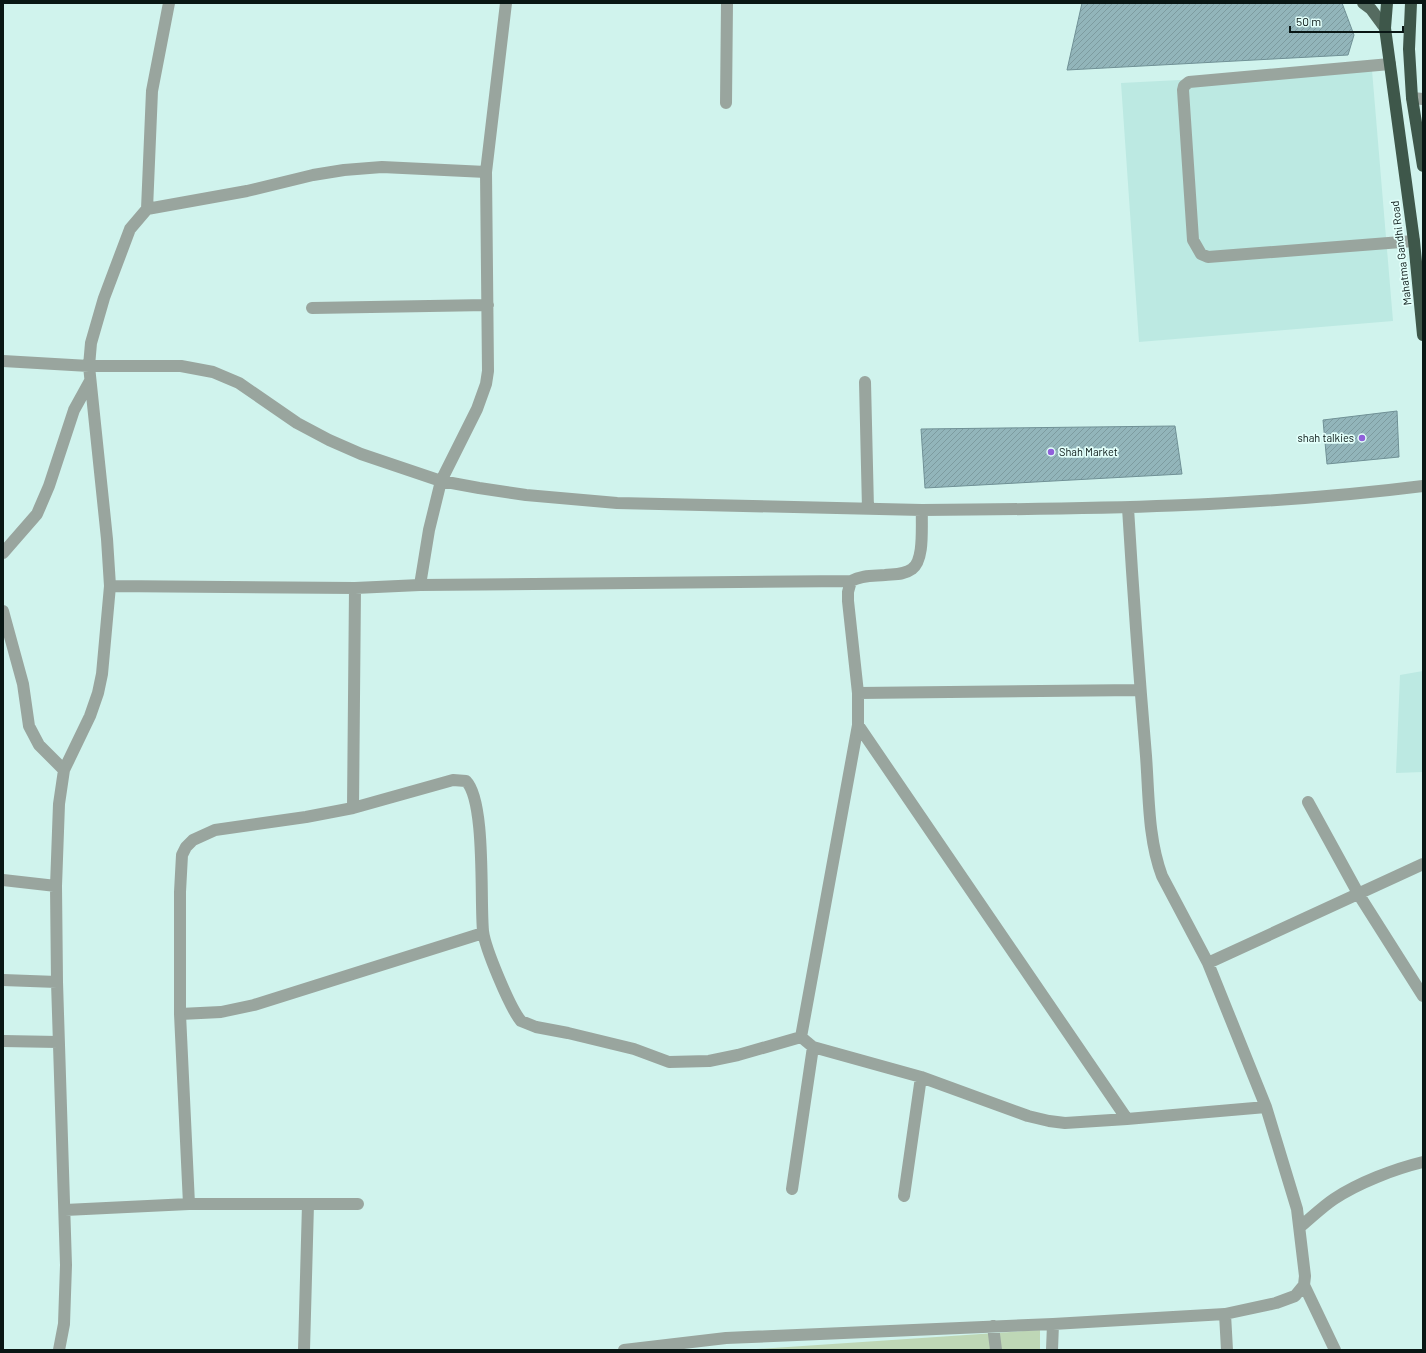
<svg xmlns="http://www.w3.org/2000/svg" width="1426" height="1353" font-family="Barlow,sans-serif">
  <defs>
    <pattern id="building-hatch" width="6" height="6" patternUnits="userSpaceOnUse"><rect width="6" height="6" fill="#92b5ba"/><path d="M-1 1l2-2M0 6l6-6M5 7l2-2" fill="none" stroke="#7d9b9f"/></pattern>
  </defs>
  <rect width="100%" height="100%" fill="#d0f3ed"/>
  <path fill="#bce9e2" d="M1372 70 1393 321 1139 342 1121 83Z
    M1423 671V772L1396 773 1400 675Z"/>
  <path fill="#bed7b6" d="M1040 1330V1350H742Z"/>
  <path fill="url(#building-hatch)" stroke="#709196" d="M1082 3H1342L1354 35 1348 55 1067 70Z
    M1397 411 1399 457 1327 464 1323 420Z
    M1175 426 1182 474 925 488 921 429Z"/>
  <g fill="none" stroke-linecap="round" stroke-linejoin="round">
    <path stroke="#99a59e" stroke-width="12" d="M1390 64 1189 82 1184 86 1183 90 1193 240 1201 254 1208 257 1414 241
      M1412 98 1423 99
      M726 103 727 3
      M147 209 152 91 169 3
      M312 308 488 305
      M3 361 89 366H181L213 372 239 383 297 423 329 440 361 454 441 481 479 488 526 495 617 503 922 510
      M865 382 868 509
      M3 553 37 514 49 486 74 410 90 381
      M851 581 848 592V601L858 693V725L801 1037 813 1047 921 1077 1028 1116 1049 1121 1065 1123 1127 1119 1266 1107
      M420 585 429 530 441 481 477 409 486 384 488 371 486 172 506 3
      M110 586 355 588 420 585 851 581C862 575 873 576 885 575 894 574 904 575 912 569 925 560 921 525 922 510 1089 509 1257 507 1423 486
      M3 611 23 684 29 726 39 745 64 770
      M858 693 1140 690
      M858 725 1127 1119
      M1308 802 1359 895 1423 996
      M353 808 355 588
      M3 880 56 886
      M1208 963 1423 864
      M3 980 57 982
      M180 1014 221 1012 254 1005 483 933
      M3 1041 58 1042
      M792 1189 813 1047
      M904 1196 921 1077
      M189 1204 180 1014V892L182 855 186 847 193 840 215 830 306 817 353 808 453 780 466 781C486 801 480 900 483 931 485 948 510 1008 521 1021L536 1027 568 1033 634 1049 669 1062 709 1061 738 1055 801 1037
      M65 1210 189 1204H358
      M1300 1227C1311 1218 1322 1207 1334 1199 1358 1183 1394 1169 1423 1162
      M1304 1285 1335 1350
      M1225 1314 1227 1350
      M993 1326 996 1350
      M59 1350 64 1324 66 1265 57 982 56 886 59 804 64 770 90 716 98 693 102 674 110 586 107 539 89 366 91 343 104 298 130 229 147 209 247 191 313 175 344 170 382 167 486 172
      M304 1350 308 1204
      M624 1350 726 1338 1053 1324 1225 1314 1276 1303 1295 1296 1304 1285 1305 1276 1297 1209 1266 1107 1208 963 1162 876C1148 839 1149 796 1146 756 1139 673 1133 591 1128 508
      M1052 1350 1053 1324"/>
    <path stroke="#556b60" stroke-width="12" d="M1363 3 1371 9 1385 28"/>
    <path stroke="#3e574a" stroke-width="12" d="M1387 3 1385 28 1414 241 1423 335
      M1411 3 1409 49 1412 98 1423 166"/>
  </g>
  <g fill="#9060da" stroke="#e2fffa" stroke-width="1.5">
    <circle cx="1362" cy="438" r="4"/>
    <circle cx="1051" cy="452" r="4"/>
  </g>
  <g text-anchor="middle" stroke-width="3.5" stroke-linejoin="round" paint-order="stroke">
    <g font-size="11" fill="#091614" stroke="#e2fffa">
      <text transform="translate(1401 253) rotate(-97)" y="4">Mahatma Gandhi Road</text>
    </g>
    <g font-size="11" fill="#091614" stroke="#e2fffa" text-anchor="end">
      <text x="1354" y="442">shah talkies</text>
      <text x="1059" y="456" text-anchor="start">Shah Market</text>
    </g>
  </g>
  <rect width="1426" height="1353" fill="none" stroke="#091614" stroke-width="8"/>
  <path d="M1290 26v6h113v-6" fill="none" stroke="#091614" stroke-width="2"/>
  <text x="1296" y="26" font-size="12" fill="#091614" stroke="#e2fffa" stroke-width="3" paint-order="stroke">50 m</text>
</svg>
